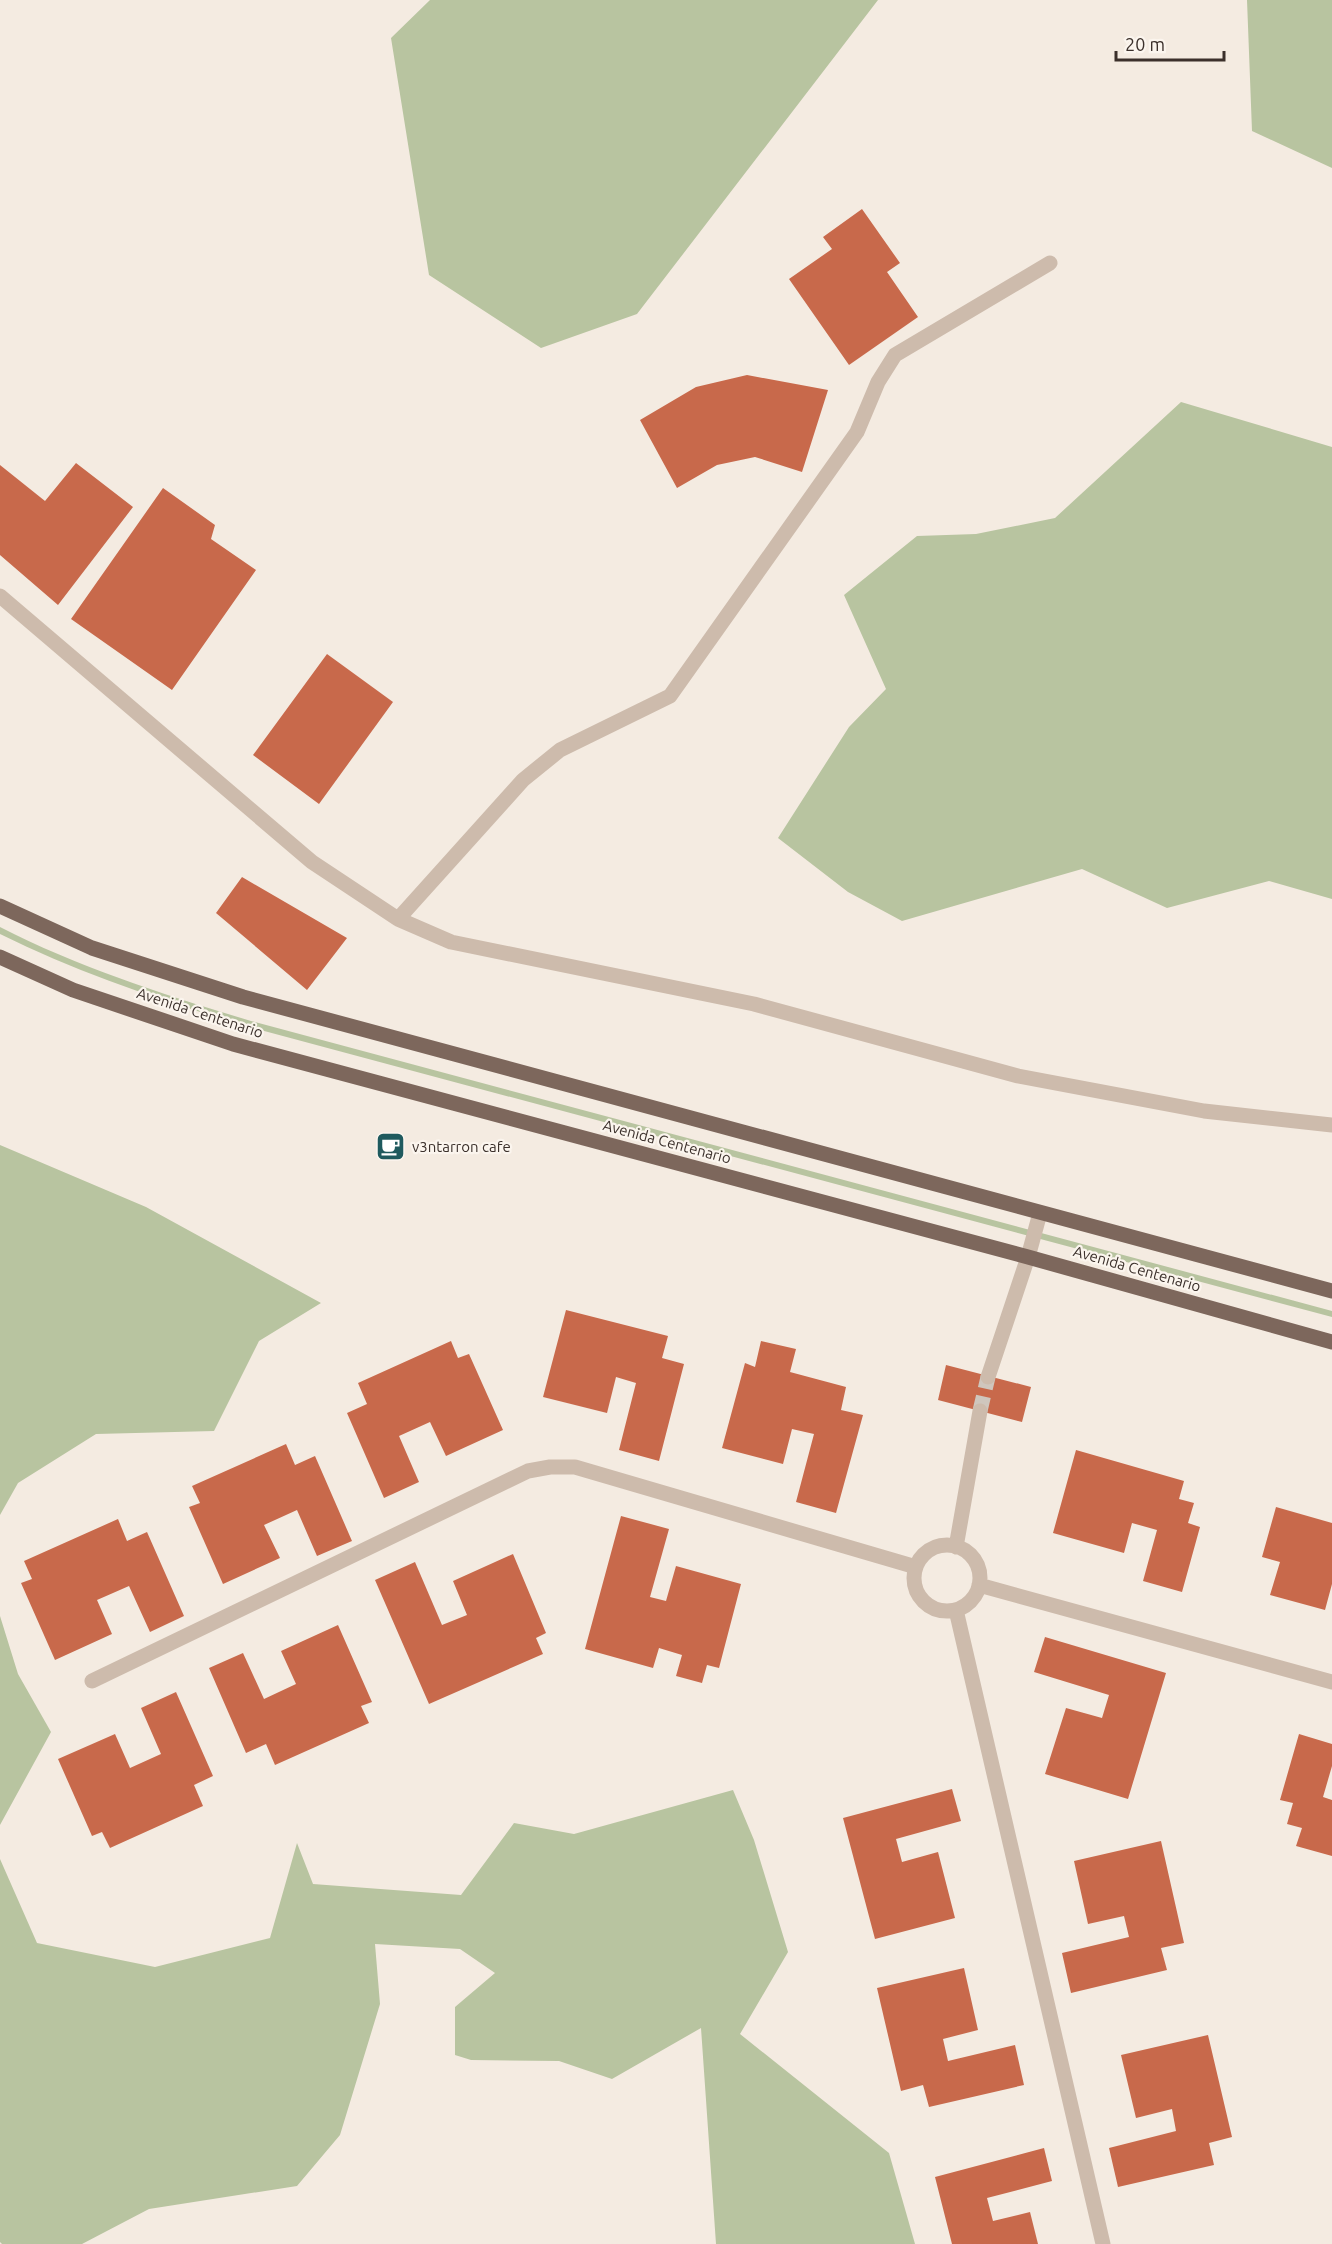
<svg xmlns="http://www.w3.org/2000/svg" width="1332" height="2244" font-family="Ubuntu,sans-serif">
  <rect width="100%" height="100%" fill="#f4ebe1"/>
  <path fill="#b8c4a0" d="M430 0H878L637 314 541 348 429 275 391 38Z
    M1247 0H1332V168L1252 131Z
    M1181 402 1332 447V899L1269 881 1167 908 1082 869 902 921 848 892 778 838 849 727 886 689 844 595 917 536 976 534 1055 518Z
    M0 927C80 968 165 995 251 1021L1332 1311V1317L249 1027C164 1001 80 974 0 934Z
    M0 1145 146 1207 321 1303 259 1341 214 1431 96 1434 18 1483 0 1515Z
    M0 1616 18 1674 51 1732 0 1825Z
    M733 1790 754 1840 788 1952 740 2034 889 2153 915 2244H716L701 2028 612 2079 559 2061 471 2060 455 2055V2007L495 1973 460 1949 375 1944 380 2004 340 2135 297 2186 149 2209 82 2244H2L0 2242V1859L37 1943 155 1967 270 1938 297 1843 313 1884 461 1895 514 1823 574 1834Z"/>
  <path fill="#c8694b" d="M862 209 900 263 887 272 918 317 849 365 789 279 832 249 823 237Z
    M747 375 828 390 802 472 755 457 717 465 677 488 640 420 696 387Z
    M76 463 133 507 58 605 0 555V465L45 501Z
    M163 488 215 525 211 539 256 570 172 690 71 619Z
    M327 654 393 702 319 804 253 755Z
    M242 877 347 938 307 990 216 913Z
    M566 1310 668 1336 662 1358 684 1364 659 1461 619 1450 636 1383 616 1377 607 1413 543 1397Z
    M451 1341 458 1358 469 1354 503 1430 446 1456 430 1422 399 1436 419 1482 384 1498 347 1413 367 1404 358 1383Z
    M761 1341 796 1349 790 1372 846 1387 841 1410 863 1415 836 1513 796 1502 814 1434 792 1429 783 1464 722 1448 745 1363 755 1367Z
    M946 1365 1031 1387 1022 1422 938 1400Z
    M286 1444 295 1465 315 1456 352 1541 317 1556 297 1510 264 1525 280 1558 223 1584 189 1507 200 1503 192 1486Z
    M1076 1450 1184 1481 1179 1499 1194 1503 1188 1523 1200 1527 1182 1592 1143 1581 1157 1530 1132 1523 1124 1553 1053 1533Z
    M1276 1507 1332 1523V1584L1325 1610 1270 1595 1280 1562 1262 1557Z
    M621 1516 669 1529 650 1597 666 1601 676 1566 741 1584 719 1668 707 1665 702 1683 676 1676 682 1655 659 1648 653 1668 585 1649Z
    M118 1519 127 1541 147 1532 184 1616 150 1632 129 1586 97 1600 112 1634 55 1660 21 1583 32 1579 24 1561Z
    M513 1554 546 1633 536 1638 543 1654 429 1704 375 1580 415 1562 442 1625 467 1615 453 1581Z
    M338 1625 372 1702 361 1706 369 1723 275 1765 266 1744 246 1753 209 1668 243 1653 264 1699 296 1684 281 1651Z
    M1045 1637 1166 1673 1128 1799 1045 1774 1066 1708 1102 1718 1109 1695 1034 1672Z
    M176 1692 213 1776 194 1785 203 1806 110 1848 102 1832 92 1836 58 1759 115 1734 130 1768 161 1754 141 1708Z
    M1299 1734 1332 1744V1766L1323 1797 1332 1800V1856L1296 1846 1302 1828 1287 1824 1293 1803 1280 1800Z
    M952 1789 961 1821 896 1839 902 1862 938 1852 955 1918 875 1939 843 1818Z
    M1161 1841 1184 1943 1161 1948 1167 1970 1071 1993 1062 1953 1129 1937 1124 1916 1088 1924 1074 1861Z
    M964 1968 978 2030 943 2039 948 2061 1015 2045 1024 2085 929 2107 923 2085 901 2091 877 1988Z
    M1208 2035 1232 2137 1209 2143 1214 2165 1118 2187 1109 2148 1176 2131 1172 2109 1136 2118 1121 2055Z
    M1044 2148 1052 2181 987 2198 993 2221 1030 2212 1038 2244H952L935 2177Z"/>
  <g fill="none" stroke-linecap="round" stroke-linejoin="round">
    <path stroke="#cfc6bd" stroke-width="15" stroke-dasharray="15 8" stroke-linecap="butt" d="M980 1411 988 1377"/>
    <path stroke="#cdbbac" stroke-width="15" d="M0 596 312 862 398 919 451 942 754 1004 1018 1076 1204 1111 1332 1125
      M398 919 523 780 560 750 670 696 857 432 878 382 895 355 1050 263
      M988 1377 1028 1257 1040 1213
      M914 1578a33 33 0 1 1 66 0a33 33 0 1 1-66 0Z
      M956 1547 980 1411
      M979 1585 1332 1682
      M956 1610 1103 2244
      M92 1681 528 1471 550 1467H575L916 1567"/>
    <path stroke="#7d675c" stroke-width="15" d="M0 906 92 948 243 997 1332 1291
      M0 957 73 990 233 1044 1028 1257 1332 1342"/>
  </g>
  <defs>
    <symbol id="cafe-square" viewBox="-11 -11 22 22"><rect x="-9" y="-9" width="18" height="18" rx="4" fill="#1f5a5e" stroke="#fbf5ee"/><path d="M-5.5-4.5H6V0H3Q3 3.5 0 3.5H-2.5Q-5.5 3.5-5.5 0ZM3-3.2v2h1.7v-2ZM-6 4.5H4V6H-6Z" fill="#fff"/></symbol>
  </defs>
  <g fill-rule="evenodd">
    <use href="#cafe-square" x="374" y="1130" width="33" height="33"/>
  </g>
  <g text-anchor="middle" stroke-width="4.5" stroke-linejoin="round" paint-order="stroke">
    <g font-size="15" fill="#3b302b" stroke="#fbf5ee">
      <text transform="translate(200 1013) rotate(18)" y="5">Avenida Centenario</text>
      <text transform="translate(667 1142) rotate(15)" y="5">Avenida Centenario</text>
      <text transform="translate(1137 1269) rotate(16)" y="5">Avenida Centenario</text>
    </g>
    <g font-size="15" fill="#3b302b" stroke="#fbf5ee" text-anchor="start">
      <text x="412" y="1152">v3ntarron cafe</text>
    </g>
  </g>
  <path d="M1116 51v9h108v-9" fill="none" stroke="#3b302b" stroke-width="3"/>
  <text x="1125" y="51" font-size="18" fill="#3b302b" stroke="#fbf5ee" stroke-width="4.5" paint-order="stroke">20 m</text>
</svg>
